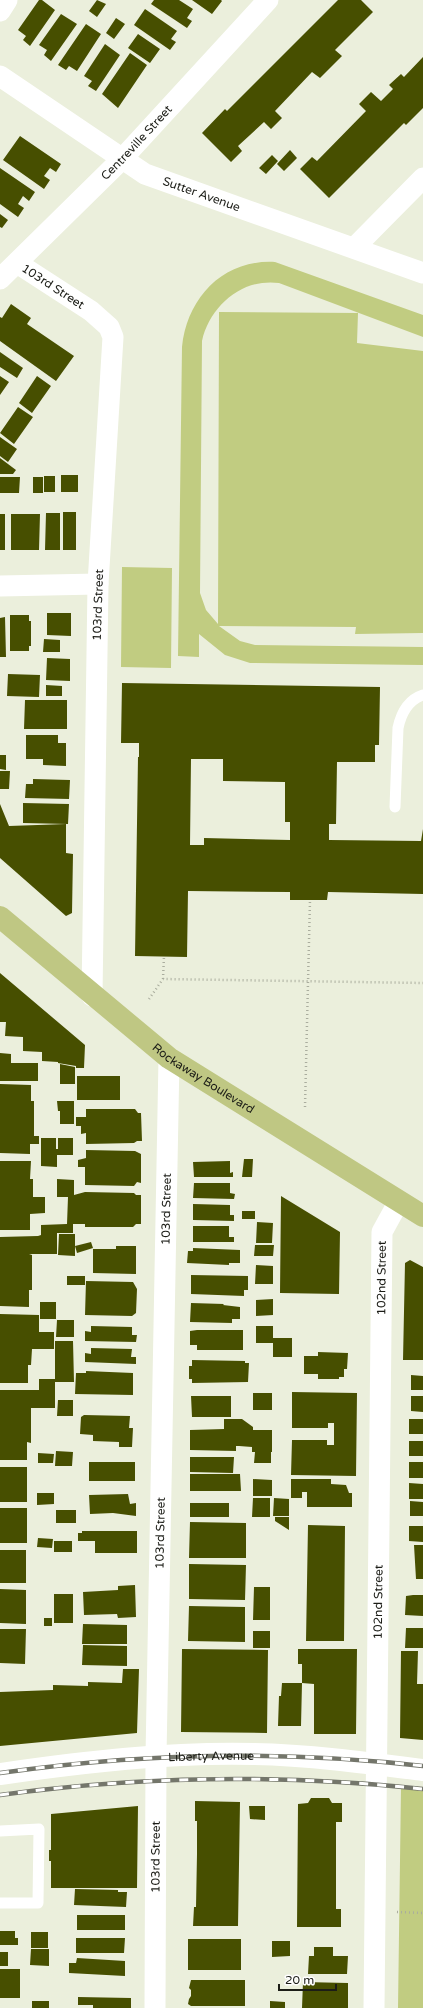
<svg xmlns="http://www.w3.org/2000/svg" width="423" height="2008" font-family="'Varela Round',sans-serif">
  <rect width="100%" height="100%" fill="#ebefdc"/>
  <path fill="#c1cc81" d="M275 262 423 315V337L279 283C242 278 210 306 202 341L200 593 206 610 218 624 219 312 358 313 357 343 423 351V633L355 634 356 627 219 626 240 641 255 645 423 647V665L250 663 225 655 199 634V657L178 656 182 347C187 298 223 259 275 262Z
    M122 567 172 568 171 668 121 667Z
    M401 1787 423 1790V2008H398Z"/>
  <path fill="#474f00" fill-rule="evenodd" d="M39 0H42L55 10 30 46 23 40 26 36 18 30Z
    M97 0 106 4 97 17 89 11Z
    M154 0H179L193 9 187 18 192 21 187 28 151 4Z
    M192 0H221L222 1 212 14Z
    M338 0H361L373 12 335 50 342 56 320 78 312 72 275 111 282 118 271 129 264 122 238 146 242 151 231 162 202 133 225 109 227 111Z
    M145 9 177 31 171 39 176 42 170 50 134 25Z
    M61 14 77 24 51 61 44 55 47 50 39 45Z
    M116 18 125 24 114 39 106 33Z
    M86 24 101 34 77 71 69 66 66 70 58 65Z
    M138 34 160 49 150 63 128 48Z
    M105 44 120 55 96 91 88 86 92 81 84 76Z
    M130 53 147 65 118 108 102 94Z
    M423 57V108L406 125 404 123 329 198 300 169 312 157 317 161 366 111 359 104 371 92 381 101 393 89 389 85 401 74 404 77Z
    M20 136 61 164 56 172 50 168 44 176 50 180 44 189 3 160Z
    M290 150 297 158 284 171 277 164Z
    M272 155 278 161 266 174 259 168Z
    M0 168 35 192 29 201 23 196 18 204 24 208 18 217 0 204Z
    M0 214 8 220 2 228 0 227Z
    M11 304 31 318 27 324 74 356 56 381 0 341V317L2 318Z
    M0 352 23 368 17 378 0 367Z
    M0 376 9 382 0 395Z
    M37 376 51 386 32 413 19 403Z
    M18 407 33 417 14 444 0 433Z
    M0 437 17 449 8 462 0 456Z
    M0 458 16 470 13 474H0Z
    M61 475H78V492H61Z
    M44 476H55V492H44Z
    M0 477H20L19 493H0Z
    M33 477H43V493H33Z
    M63 512H76V550H63Z
    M46 513H60V550H45Z
    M0 514H5V550H0Z
    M11 514H40L39 550H11Z
    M47 613H71V636L47 635Z
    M10 615H29V621H31V646H29V651H10Z
    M5 617 6 657H0V618Z
    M44 639 60 640V652H43Z
    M47 658 70 659V681L46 680Z
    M8 674 40 675 39 697 7 696Z
    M122 683 380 687 379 745H375V762H337L336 824H329V840L421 841 423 829V894L328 892 327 900H290V892L188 891 187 957 135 956 138 757H139V743H121ZM191 759H223V781L285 782V822H290V840L204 838V845H190Z
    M46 685 62 686V696H46Z
    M25 700H67V729H24Z
    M26 735H58V743H66V766L43 765V759H26Z
    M0 755H6V770L0 769Z
    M0 771H10L9 789H0Z
    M33 779 70 780 69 799 25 798 26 784H33Z
    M23 803 69 804 68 824 23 823Z
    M0 804 9 826 66 824V853L73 854 72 913 66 916 0 858Z
    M0 973 85 1045 84 1068H76V1066L58 1063V1062L42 1061V1052L23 1051V1037L5 1036 6 1022H0Z
    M0 1053 11 1054V1063H38V1081H0Z
    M60 1064 75 1067V1084H60Z
    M77 1076H120V1100H77Z
    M0 1084 31 1085V1101H34V1136H39V1144H30V1154L0 1153Z
    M57 1101H74V1124H60V1111H58Z
    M86 1109H135L138 1113H141L142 1141H137L134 1143 86 1144V1133L81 1134V1126H76V1117H86Z
    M41 1138H56V1149H58V1138H73V1155H57V1167L41 1166Z
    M86 1150 135 1151 141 1154V1183L137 1182 134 1186 85 1185V1167H78V1160L86 1158Z
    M244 1159H253L252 1177H242Z
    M0 1161H31L30 1179H33V1197H45V1213L30 1214V1230H0Z
    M230 1161V1173L233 1172V1177H194L193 1162Z
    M57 1179 74 1180V1195L85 1192 134 1193 136 1195H141V1224H136L133 1227H85V1224H73V1233H57V1254H29L32 1255V1290H29V1307L0 1306V1237L38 1236 41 1235V1225L67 1224 68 1197H57Z
    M194 1183H230V1193L235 1194 234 1199 193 1198Z
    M281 1196 340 1232 339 1294 280 1293Z
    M193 1204 230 1205V1215H234V1221L193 1220Z
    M242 1211H255V1219H242Z
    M257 1222 273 1223 272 1243H256Z
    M193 1226H229V1237H234V1242H193Z
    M59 1234H75V1246L91 1242 93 1248 77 1253 75 1246V1256L58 1255Z
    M255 1245H274L273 1256H254Z
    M116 1246H136V1274L93 1273V1249H116Z
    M193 1248 240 1250V1263H229V1265L187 1263 188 1251H193Z
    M410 1260 423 1267V1360H403L405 1263Z
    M256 1265 273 1266V1284H255Z
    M191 1275 248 1276V1290H244V1296L191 1294Z
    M67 1276H85V1285H67Z
    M86 1281 133 1282 137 1289 136 1313 132 1316 85 1315Z
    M273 1299V1315L256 1316V1300Z
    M40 1302H56V1319H40Z
    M191 1303 224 1304 223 1305 240 1307V1319H232V1323L190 1322Z
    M0 1314 39 1315V1332H54V1349H32L31 1365H28V1383H0Z
    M57 1320H74V1337H56Z
    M91 1326 132 1327V1335H137L136 1342 85 1341V1331L91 1332Z
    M256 1326H273V1343H256Z
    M197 1330H243V1350H197V1345H190V1331Z
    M273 1338H292V1357H273Z
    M55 1341H73L74 1382H55V1408H31V1443L27 1442V1460H0V1390H39V1379H55Z
    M91 1348 132 1349 131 1357H136V1364L85 1362V1353L91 1354Z
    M318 1352 348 1353 347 1369H344V1377H339V1379H318V1374H304V1356H318Z
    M192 1360 245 1361V1363H249L248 1382 192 1383V1379H189V1366H192Z
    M86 1371 133 1373V1395L75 1394 76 1373H86Z
    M411 1375 423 1376V1390H411Z
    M292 1392 357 1393 356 1476 291 1475 292 1440H327V1445H334V1423H328V1428H292Z
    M253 1393H272V1410H253Z
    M191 1396H231V1417H192Z
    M411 1396H423V1412L411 1411Z
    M58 1400H73V1416H57Z
    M84 1415 130 1416 129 1428H133L132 1447H119V1442L93 1441V1435L80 1434 81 1417Z
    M224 1419H242L253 1427V1430H272V1452H252V1447L239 1446H236V1451L190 1450V1430L224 1429Z
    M409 1419H423V1434H409Z
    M409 1441H423V1456H409Z
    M56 1451 73 1452 72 1466H55Z
    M255 1452H271V1463H254Z
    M38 1453 54 1454 53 1463H38Z
    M190 1457H234L233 1473 190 1472Z
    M89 1462H135V1481H89Z
    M409 1462H423V1478H409Z
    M0 1467H27V1502H0Z
    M190 1474H240L241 1491H190Z
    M253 1479 272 1480V1496H253Z
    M291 1479H331V1484L346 1485 349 1493H352V1507H307V1492H302V1498H291Z
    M409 1483 423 1484V1499H409Z
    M37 1493H54V1504L37 1505Z
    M128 1494 130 1504 136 1503V1516L113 1513 90 1514 89 1495Z
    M253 1498H270V1517H252Z
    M274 1498 289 1499V1516H273Z
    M410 1501 423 1502V1516H410Z
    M190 1503H229V1517H190Z
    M0 1508H27V1543H0Z
    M56 1510H76V1523H56Z
    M275 1517H289V1530L275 1521Z
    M190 1522 246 1523V1558H189Z
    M308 1525 345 1526 344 1641H306Z
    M409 1526H423V1542L409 1541Z
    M82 1531H137V1553H95V1541H78V1533H82Z
    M38 1538 53 1539 52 1548 37 1547Z
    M54 1541H72V1552H54Z
    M414 1545H423V1579H416Z
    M0 1550H26V1583H0Z
    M189 1564 246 1565 245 1600 189 1599Z
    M135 1585 136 1617 118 1618 117 1614 84 1615 83 1592 118 1590V1586Z
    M254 1587H270V1620H253Z
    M0 1589 26 1590V1624L0 1623Z
    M54 1594H73V1623H54Z
    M413 1595H423V1616L405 1615 406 1596Z
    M189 1606 245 1607V1642L188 1641Z
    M44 1618H52V1626H44Z
    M83 1624 127 1625V1644H82Z
    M406 1628H423V1648H405Z
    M0 1629H26L25 1664 0 1663Z
    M253 1631H270V1648H253Z
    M83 1645 127 1646V1666L82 1665Z
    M182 1649 268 1650 267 1733 181 1732Z
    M298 1649H357L356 1734H314V1684L302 1683V1664H298Z
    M401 1651H418L417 1684H423V1740L400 1738Z
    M123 1669H139L137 1733 0 1746V1692L53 1690V1685L88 1686V1682L122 1683Z
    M282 1683H302L301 1726H278L279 1696H281Z
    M311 1798H329L332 1803H342V1822H336V1909H341V1927H297L298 1804 308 1803Z
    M195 1801 240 1802 238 1926H193L194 1907H196L197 1854V1821H195Z
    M138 1806 137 1888H51V1861H49V1850H51V1814Z
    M249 1806H265V1820L250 1819Z
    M75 1889 118 1890V1892H127L126 1907 74 1905Z
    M77 1915H125V1930H77Z
    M0 1931H15V1938H18V1945H0Z
    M31 1932H48V1948H31Z
    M76 1938H125L124 1953H76Z
    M188 1939H241V1970H188Z
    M272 1941H290V1956L272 1957Z
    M314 1947H333V1956H348L347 1974H308L309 1956H314Z
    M31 1949H49V1966L30 1965Z
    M0 1952H8V1966H0Z
    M77 1958 125 1961V1976L69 1973V1963H76Z
    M0 1969H20V1998H0Z
    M191 1980H245V2006H191L188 2004 189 1999 191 1996V1990L189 1988Z
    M303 1982 348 1983V2008H302Z
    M78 1997 131 1998V2008H93V2005H78Z
    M32 2001H49V2008H32Z
    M270 2001 285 2002V2008H270Z"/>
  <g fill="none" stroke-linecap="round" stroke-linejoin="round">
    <path stroke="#aaad9e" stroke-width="2.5" stroke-dasharray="1 3" stroke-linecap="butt" d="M163 979 164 956
      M149 999 163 979 423 983
      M305 1107 310 900
      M397 1912 423 1913"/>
    <path stroke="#fff" stroke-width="11" d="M395 807 398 728C401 714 408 700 423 695
      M0 1831 39 1829 38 1903H0"/>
    <g stroke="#fff" stroke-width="21">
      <path d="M0 11 7 0"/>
      <path id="s1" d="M0 76 145 174 423 273"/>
      <path d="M354 248 423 178"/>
      <path id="s2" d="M17 263 91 311 109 327 113 337 98 584 92 996"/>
      <path id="s3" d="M0 279 122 159 268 0"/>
      <path d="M0 586 98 584"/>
      <path id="s4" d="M155 2008 156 1756 169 1058"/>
      <path id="s5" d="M374 2008 382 1232 399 1201"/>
    </g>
    <path stroke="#fff" stroke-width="22" d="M0 1774C84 1762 169 1752 254 1754 309 1755 369 1763 423 1770"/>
    <path stroke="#bfc783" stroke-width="22" id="s6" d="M0 917 169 1058 423 1216"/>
    <defs>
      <g id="rail">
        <path id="s7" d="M0 1773C140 1753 283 1750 423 1766"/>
        <path d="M0 1795C139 1776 283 1774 423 1789"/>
      </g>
    </defs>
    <use href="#rail" stroke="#74766b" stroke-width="4.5"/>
    <use href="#rail" stroke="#fff" stroke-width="3" stroke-dasharray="9" stroke-linecap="butt"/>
  </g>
  <g text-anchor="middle" stroke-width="4" stroke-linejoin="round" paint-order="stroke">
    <g font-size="12" fill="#1c1d17" stroke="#fff">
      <text dy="4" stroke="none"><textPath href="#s3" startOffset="193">Centreville Street</textPath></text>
      <text dy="4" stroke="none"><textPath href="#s1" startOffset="235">Sutter Avenue</textPath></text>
      <text dy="4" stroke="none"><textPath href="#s2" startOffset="43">103rd Street</textPath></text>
      <text transform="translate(98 605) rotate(-88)" y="4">103rd Street</text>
      <text dy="4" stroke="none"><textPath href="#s6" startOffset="260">Rockaway Boulevard</textPath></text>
      <text dy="4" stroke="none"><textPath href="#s4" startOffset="799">103rd Street</textPath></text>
      <text dy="4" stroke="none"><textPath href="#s5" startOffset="730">102nd Street</textPath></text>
      <text dy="4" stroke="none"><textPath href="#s4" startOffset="475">103rd Street</textPath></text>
      <text dy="4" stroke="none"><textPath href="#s5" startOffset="406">102nd Street</textPath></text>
      <text dy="4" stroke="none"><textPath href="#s7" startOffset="212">Liberty Avenue</textPath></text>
      <text dy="4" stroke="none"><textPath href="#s4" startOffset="151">103rd Street</textPath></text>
    </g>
  </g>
  <path d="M279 1984v6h57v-6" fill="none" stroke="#1c1d17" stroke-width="2"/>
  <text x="285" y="1984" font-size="12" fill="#1c1d17" stroke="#ffffff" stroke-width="3" paint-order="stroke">20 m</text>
</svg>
